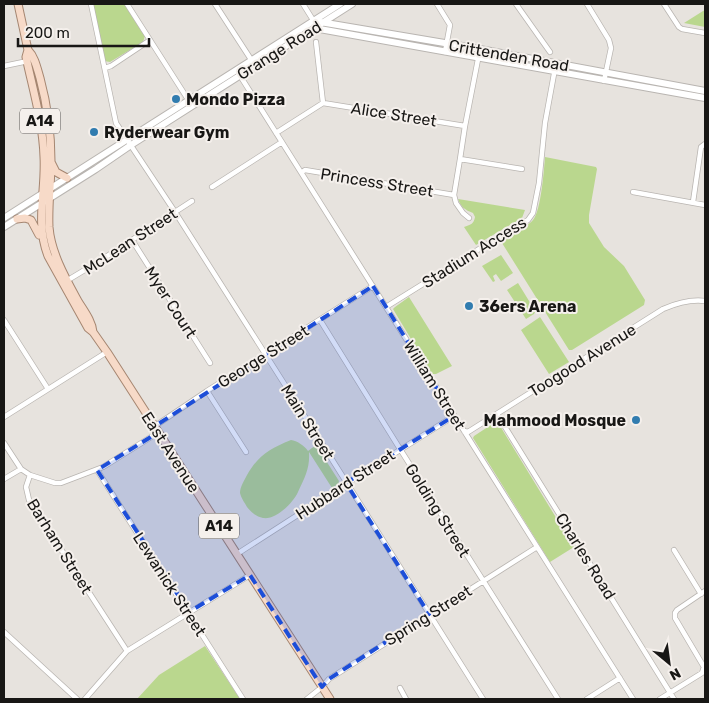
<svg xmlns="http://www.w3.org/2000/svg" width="709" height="703" font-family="Rubik,sans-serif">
  <rect width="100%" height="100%" fill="#e7e3de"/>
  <path fill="#bad78e" d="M93 4H124L145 36 143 42 110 62 104 61Z
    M705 10V27L684 23 703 11Z
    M545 157 596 167 597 169 589 215V223L604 247 624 266 645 300 644 305 572 350H569L502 243 503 240C510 235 528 226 533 220 541 211 544 170 545 157Z
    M458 199 525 210 522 218 476 245 464 227C470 225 474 224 475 217L473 213C465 210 461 207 458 199Z
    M501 255 513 273 501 281 496 274 493 276 495 281 493 282 482 266Z
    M518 283 534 309 535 312 534 314 526 319 507 290Z
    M409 297 452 366 436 374H432L393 309 395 307Z
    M540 317 569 362 549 374 521 330Z
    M497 421 574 547 550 562 473 438 474 436Z
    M291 440C297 441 304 445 308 451L316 445 339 481 338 484 332 488 309 452C310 468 305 477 298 492 293 503 276 520 263 518 256 517 251 512 247 507 245 503 241 498 240 493 240 487 244 481 247 475 258 456 269 449 291 440Z
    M205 646 240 699H137L159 675Z"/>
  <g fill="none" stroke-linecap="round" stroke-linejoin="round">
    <defs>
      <path id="minor" d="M91 4 116 123 175 212 292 396 483 699
        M127 4 189 101
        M215 4 252 61
        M303 4 313 20
        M437 4 450 25 445 52
        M516 4 550 52
        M587 4 609 40 611 48 604 81
        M664 4 679 27 682 29 705 33
        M4 66 28 61
        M105 68 111 66 150 40
        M239 74 633 699
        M323 103 465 126
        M276 133 323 103 316 42
        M460 159 522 169
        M302 172 305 170 454 195
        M212 187 282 142
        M633 192 705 205
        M693 202 701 147 705 144
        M469 218 463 213 456 203 454 195 460 159 465 126 480 49
        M132 240 210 363
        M68 280 98 262 192 201
        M386 307 492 241 495 240 528 220 533 213 539 183 545 123 556 63
        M4 320 48 389
        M320 320 400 449 558 699
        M207 391 246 452
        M497 414 674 699
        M4 417 107 352
        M155 426 207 391 373 286
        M464 431 468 432 663 309C677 303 690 299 705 301
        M4 443 21 469 30 475 26 487 29 500 127 651
        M97 470 243 699
        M30 475 55 483H61L103 467 159 432
        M4 479 21 469
        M674 550 701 594
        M237 554 349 482 454 416
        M4 632 77 699
        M400 688 406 699
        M85 699 127 651 250 575
        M307 699 322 687 329 679 537 547
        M587 699 620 678
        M660 699 702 673 704 667 675 618V613L677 610 705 591"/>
      <path id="secondary" d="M320 22 480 49 705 91
        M314 28 705 98
        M4 218 340 4
        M4 227 96 169 131 145 352 4"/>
      <path id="primary" d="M18 4 28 50 26 57C33 90 43 123 44 157 46 191 35 222 48 256L88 328 93 332 107 352 330 699
        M28 50C35 57 37 68 40 78 47 104 51 134 51 161 51 183 48 205 49 227 51 253 66 279 78 301 84 311 92 321 93 332
        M51 162 56 172 67 178
        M17 219 25 218 31 220 39 235"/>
    </defs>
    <use href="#minor" stroke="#b9b5b1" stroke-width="6"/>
    <use href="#secondary" stroke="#b9b5b1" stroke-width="8"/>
    <use href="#primary" stroke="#a58671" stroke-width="9"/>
    <use href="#minor" stroke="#fff" stroke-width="4.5"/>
    <use href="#secondary" stroke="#fff" stroke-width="6"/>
    <use href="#primary" stroke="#f7dac8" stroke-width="7"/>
  </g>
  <path fill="#1d4ed8" fill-opacity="0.2" stroke="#1d4ed8" stroke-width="4" stroke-dasharray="10 6" stroke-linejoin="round" d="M373 286 454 416 346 483 429 614 329 679 322 687 250 575 189 612 97 470 159 432 155 426Z"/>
  <g fill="#317caf" stroke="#f5f0ec" stroke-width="2">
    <circle cx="176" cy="99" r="5"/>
    <circle cx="94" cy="132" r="5"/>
    <circle cx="469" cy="306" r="5"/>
    <circle cx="636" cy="420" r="5"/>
  </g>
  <g text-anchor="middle" stroke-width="4" stroke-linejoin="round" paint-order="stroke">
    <g fill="#f5f0ec" stroke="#5a5856" stroke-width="1">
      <rect x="20" y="108.5" width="40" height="25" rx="4"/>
      <rect x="199" y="513.5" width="40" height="25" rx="4"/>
    </g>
    <g font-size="15" font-weight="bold" fill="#181715">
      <text x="40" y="126">A14</text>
      <text x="219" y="531">A14</text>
    </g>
    <g font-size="16" fill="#181715" stroke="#f5f0ec">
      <text transform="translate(279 50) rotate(-32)" y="6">Grange Road</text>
      <text transform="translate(509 55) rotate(10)" y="6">Crittenden Road</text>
      <text transform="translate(394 114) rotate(9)" y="6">Alice Street</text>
      <text transform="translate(377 182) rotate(9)" y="6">Princess Street</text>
      <text transform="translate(130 241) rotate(-33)" y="6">McLean Street</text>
      <text transform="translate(474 252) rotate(-32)" y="6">Stadium Access</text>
      <text transform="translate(171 302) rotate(57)" y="6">Myer Court</text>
      <text transform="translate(263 356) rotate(-32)" y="6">George Street</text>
      <text transform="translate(582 360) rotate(-32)" y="6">Toogood Avenue</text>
      <text transform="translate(435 385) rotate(58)" y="6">William Street</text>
      <text transform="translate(308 422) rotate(58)" y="6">Main Street</text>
      <text transform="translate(171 452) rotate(57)" y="6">East Avenue</text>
      <text transform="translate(345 484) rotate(-33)" y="6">Hubbard Street</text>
      <text transform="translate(438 510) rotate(58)" y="6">Golding Street</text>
      <text transform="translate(60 546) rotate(58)" y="6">Barham Street</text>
      <text transform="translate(586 556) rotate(58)" y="6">Charles Road</text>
      <text transform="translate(170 584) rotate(57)" y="6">Lewanick Street</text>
      <text transform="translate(428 615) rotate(-32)" y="6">Spring Street</text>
    </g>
    <g font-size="16" font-weight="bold" fill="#181715" stroke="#f5f0ec" text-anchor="start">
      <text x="186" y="105">Mondo Pizza</text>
      <text x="104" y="138">Ryderwear Gym</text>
      <text x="479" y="312">36ers Arena</text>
      <text x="626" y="426" text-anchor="end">Mahmood Mosque</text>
    </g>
  </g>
  <rect width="709" height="703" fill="none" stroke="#181715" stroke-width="10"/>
  <g transform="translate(669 663) rotate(151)" stroke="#f5f0ec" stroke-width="4" paint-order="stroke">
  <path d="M0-4L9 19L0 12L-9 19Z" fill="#181715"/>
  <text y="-8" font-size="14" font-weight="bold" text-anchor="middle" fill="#181715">N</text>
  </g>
  <path d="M18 38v8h131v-8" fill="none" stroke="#181715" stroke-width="2.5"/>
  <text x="25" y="38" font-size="15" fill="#181715" stroke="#f5f0ec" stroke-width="4" paint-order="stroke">200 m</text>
</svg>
